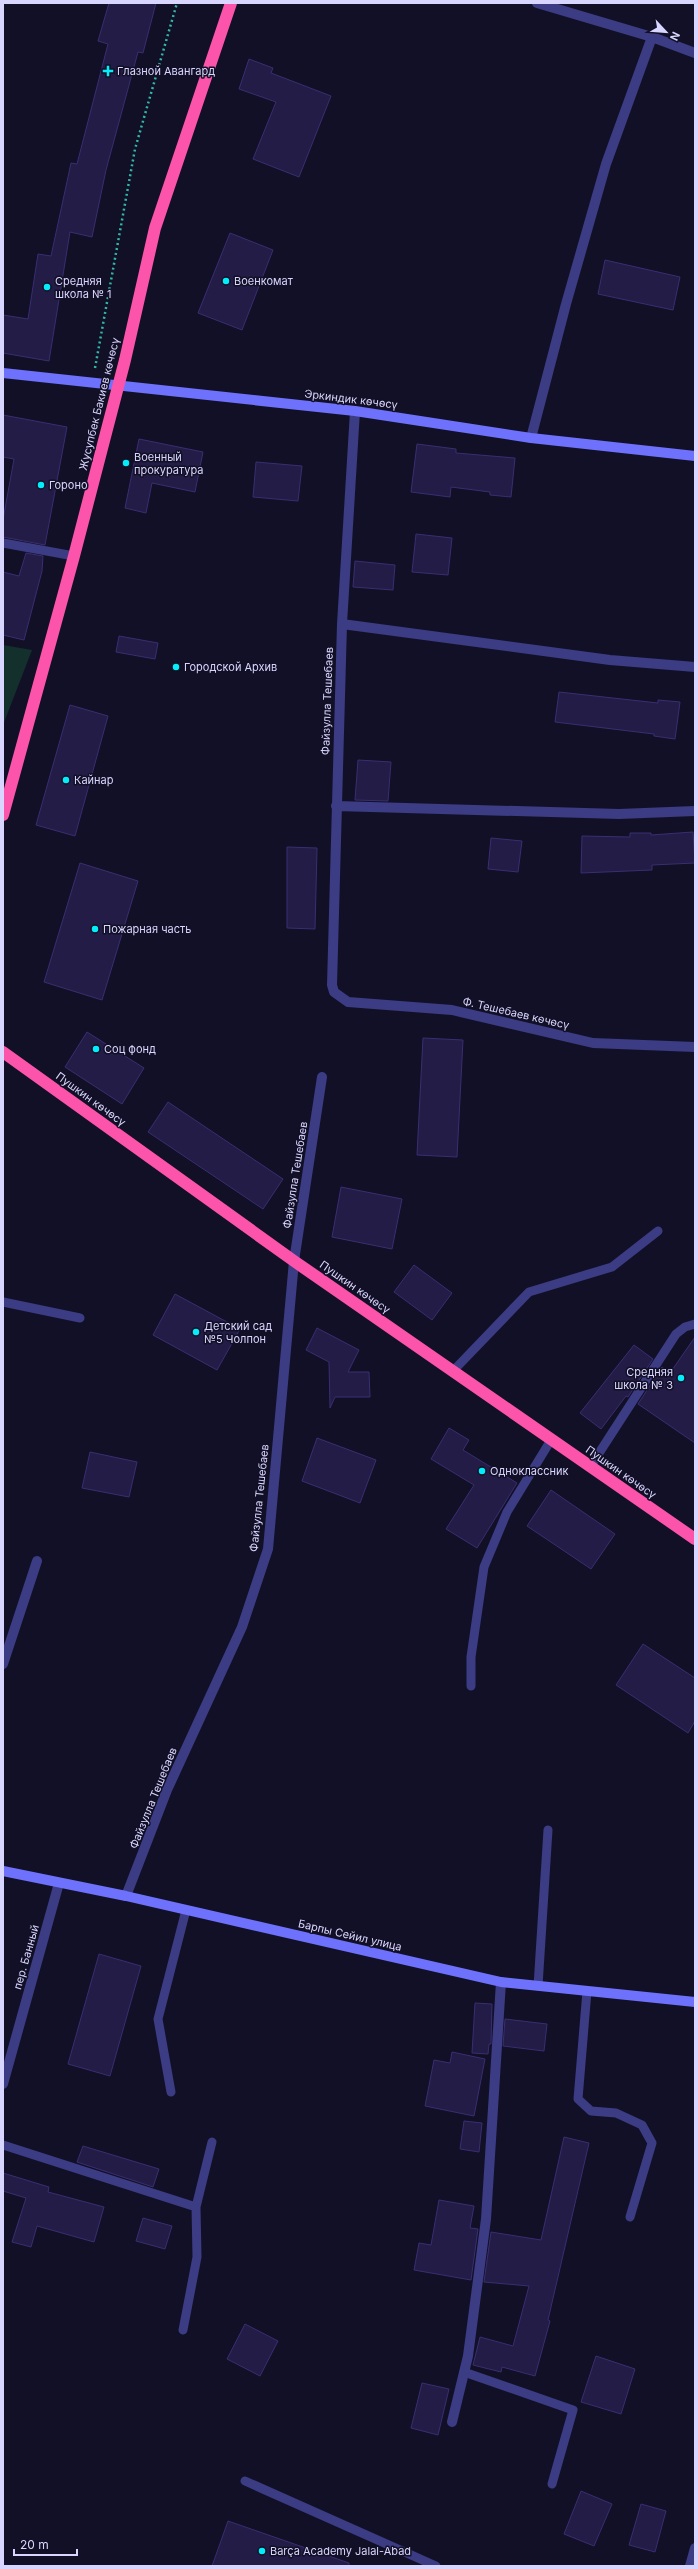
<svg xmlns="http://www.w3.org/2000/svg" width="698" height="2569" font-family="Inter,sans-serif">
  <rect width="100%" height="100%" fill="#121026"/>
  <path fill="#13302d" d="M3 645 32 650 3 725Z"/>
  <path fill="#231c46" stroke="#392e72" d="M109 3H156L143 53 138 52 106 170 92 237 70 232 49 361 3 353V315L28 319 38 254 51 256 71 163 77 164 108 44 98 41Z
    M249 59 273 68 271 73 331 96 299 177 253 159 276 102 239 89Z
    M230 233 273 250 242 330 198 313Z
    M605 260 680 277 673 310 598 294Z
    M3 415 67 427 45 545 3 537V520L14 459 3 457Z
    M139 439 203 452 195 492 152 483 146 513 125 508Z
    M417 444 456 449V453L515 458 511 497 490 495V492L451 487 450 497 411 492Z
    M256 462 302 466 298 501 253 497Z
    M416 534 452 538 448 575 412 572Z
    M26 553 43 556 42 571 24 640 3 635V572L19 576Z
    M355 561 395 565 393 590 353 587Z
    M119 636 158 643 155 659 116 652Z
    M559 692 658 703V700L680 702 675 739 654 736V734L555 722Z
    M70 705 108 716 75 836 36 825Z
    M358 760 391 762 388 801 355 800Z
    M693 832 695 863 652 865V870L581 873 582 836 630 837V833H651V835Z
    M491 838 522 841 518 872 488 869Z
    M287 847 317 848 315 929 287 928Z
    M80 863 138 881 102 1000 44 982Z
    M87 1032 144 1068 122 1104 65 1067Z
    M423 1038 463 1040 457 1157 417 1155Z
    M168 1102 283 1179 263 1209 148 1132Z
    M341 1187 402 1199 392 1249 332 1237Z
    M414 1265 452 1293 432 1320 394 1292Z
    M175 1294 240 1329 217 1370 153 1335Z
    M317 1328 359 1350 348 1372H369L370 1397H335L330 1408 329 1362 306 1350Z
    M695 1337V1443L638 1404 662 1367 670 1373Z
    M634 1345 653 1359 628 1397 626 1396 601 1429 580 1413Z
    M449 1428 469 1440 463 1450 517 1483 477 1548 446 1529 474 1485 431 1459Z
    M317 1438 376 1460 360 1503 302 1481Z
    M90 1452 137 1462 129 1497 82 1488Z
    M551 1490 615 1534 591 1569 527 1526Z
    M643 1644 695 1678V1721L688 1733 616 1685Z
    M99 1954 141 1966 110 2076 68 2064Z
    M475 2003 492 2004 491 2044H489L488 2054 472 2053Z
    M505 2019 547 2024 544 2051 503 2046Z
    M452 2052 485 2059 474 2116 425 2106 434 2060 450 2063Z
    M464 2121 482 2123 479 2152 460 2149Z
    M564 2137 589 2143 548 2320 550 2321 535 2376 502 2367 501 2372 473 2365 480 2337 513 2346 529 2286 484 2282 491 2232 541 2240Z
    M83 2146 159 2169 153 2187 77 2162Z
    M3 2173 49 2187 48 2192 104 2207 94 2242 37 2226 31 2247 12 2242 26 2198 3 2191Z
    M439 2200 474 2206 470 2228 478 2229 471 2280 414 2270 419 2243 431 2245Z
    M143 2218 172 2226 165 2249 136 2241Z
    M245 2324 278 2341 260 2376 227 2359Z
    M596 2356 635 2369 621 2414 581 2402Z
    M422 2383 449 2389 438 2435 411 2428Z
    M581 2491 612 2504 594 2546 564 2534Z
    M641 2504 666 2511 655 2552 629 2545Z
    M228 2521 349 2563V2566H212Z"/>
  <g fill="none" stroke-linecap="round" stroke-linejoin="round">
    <path stroke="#32b6a8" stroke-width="2.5" stroke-dasharray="2 3" stroke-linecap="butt" d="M95 368 135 149 177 3"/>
    <path stroke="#3b3c84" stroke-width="9" d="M3 543 74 556
      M3 1302 80 1318
      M453 1371 529 1292 612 1267 658 1231
      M590 1467 676 1334 685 1327 695 1324
      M471 1686V1657L484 1567 507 1512 551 1440
      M538 1986 548 1830
      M587 1991 578 2099 591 2111 616 2113 642 2125 652 2143 630 2217
      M171 2092 158 2019 186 1910
      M3 2145 196 2207 197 2257 183 2330
      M196 2207 212 2142
      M464 2372 573 2410 552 2484
      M245 2481 436 2566"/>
    <path stroke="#3b3c84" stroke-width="10" d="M537 3 652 37 695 53
      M355 411 342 624 332 985 334 992 348 1002 452 1010 593 1043 695 1047
      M531 438 566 304 606 164 652 37
      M342 624 610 660 695 667
      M336 806 619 814 695 811
      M3 1664 37 1561
      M126 1896 167 1790 242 1627 268 1549 294 1261 322 1077
      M3 2084 59 1883
      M452 2422 468 2356 486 2219 501 1982
      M690 2566 695 2548"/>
    <path stroke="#6e71fc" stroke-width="10" d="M3 373 355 411 531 438 695 456
      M3 1871 126 1896 501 1982 695 2002"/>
    <path stroke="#fc53ab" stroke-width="12" d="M3 815 74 556 125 360 155 228 231 3
      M3 1052 294 1261 695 1539"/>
  </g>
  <g fill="#05edfa" stroke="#121026" stroke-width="1.5">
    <path d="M106 65h4v4h4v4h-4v4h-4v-4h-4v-4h4z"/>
    <circle cx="226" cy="281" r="4"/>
    <circle cx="47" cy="287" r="4"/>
    <circle cx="126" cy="463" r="4"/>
    <circle cx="41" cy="485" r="4"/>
    <circle cx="176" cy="667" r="4"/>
    <circle cx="66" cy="780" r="4"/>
    <circle cx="95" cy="929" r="4"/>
    <circle cx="96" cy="1049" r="4"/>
    <circle cx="196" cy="1332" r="4"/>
    <circle cx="681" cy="1378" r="4"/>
    <circle cx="482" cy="1471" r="4"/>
    <circle cx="262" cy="2551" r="4"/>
  </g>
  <g text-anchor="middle" stroke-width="3" stroke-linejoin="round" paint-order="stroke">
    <g font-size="11" fill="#d8d5fe" stroke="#121026" text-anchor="start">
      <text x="117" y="75">Глазной Авангард</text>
      <text x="55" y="285">Средняя<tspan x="55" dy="13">школа № 1</tspan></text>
      <text x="234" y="285">Военкомат</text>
      <text x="134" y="461">Военный<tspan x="134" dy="13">прокуратура</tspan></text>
      <text x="49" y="489">Гороно</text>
      <text x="184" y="671">Городской Архив</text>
      <text x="74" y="784">Кайнар</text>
      <text x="103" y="933">Пожарная часть</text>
      <text x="104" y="1053">Соц фонд</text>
      <text x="204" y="1330">Детский сад<tspan x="204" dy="13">№5 Чолпон</tspan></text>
      <text x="673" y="1376" text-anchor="end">Средняя<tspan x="673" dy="13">школа № 3</tspan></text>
      <text x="490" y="1475">Одноклассник</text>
      <text x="270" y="2555">Barça Academy Jalal-Abad</text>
    </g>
    <g font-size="11" fill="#d8d5fe" stroke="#121026">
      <text transform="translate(351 399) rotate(7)" y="4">Эркиндик көчөсү</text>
      <text transform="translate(99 404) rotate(-76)" y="4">Жусупбек Бакиев көчөсү</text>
      <text transform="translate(327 701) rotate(-88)" y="4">Файзулла Тешебаев</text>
      <text transform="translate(516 1013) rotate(13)" y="4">Ф. Тешебаев көчөсү</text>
      <text transform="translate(91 1099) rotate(36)" y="4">Пушкин көчөсү</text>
      <text transform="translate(295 1175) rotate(-81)" y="4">Файзулла Тешебаев</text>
      <text transform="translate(355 1287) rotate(35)" y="4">Пушкин көчөсү</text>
      <text transform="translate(621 1472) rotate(35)" y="4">Пушкин көчөсү</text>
      <text transform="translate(259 1498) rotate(-84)" y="4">Файзулла Тешебаев</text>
      <text transform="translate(153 1798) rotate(-68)" y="4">Файзулла Тешебаев</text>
      <text transform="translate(350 1935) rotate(13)" y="4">Барпы Сейил улица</text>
      <text transform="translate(26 1957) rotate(-74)" y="4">пер. Банный</text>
    </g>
  </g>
  <rect width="698" height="2569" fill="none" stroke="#d8d5fe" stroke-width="8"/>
  <g transform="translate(666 32) rotate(116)" stroke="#121026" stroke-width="3" paint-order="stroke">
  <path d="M0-3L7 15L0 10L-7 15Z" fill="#d8d5fe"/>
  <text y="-6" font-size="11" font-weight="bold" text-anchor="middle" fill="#d8d5fe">N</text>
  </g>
  <path d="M14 2549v6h63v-6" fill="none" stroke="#d8d5fe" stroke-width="2"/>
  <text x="20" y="2549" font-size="12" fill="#d8d5fe" stroke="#121026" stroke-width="3" paint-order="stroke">20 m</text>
</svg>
